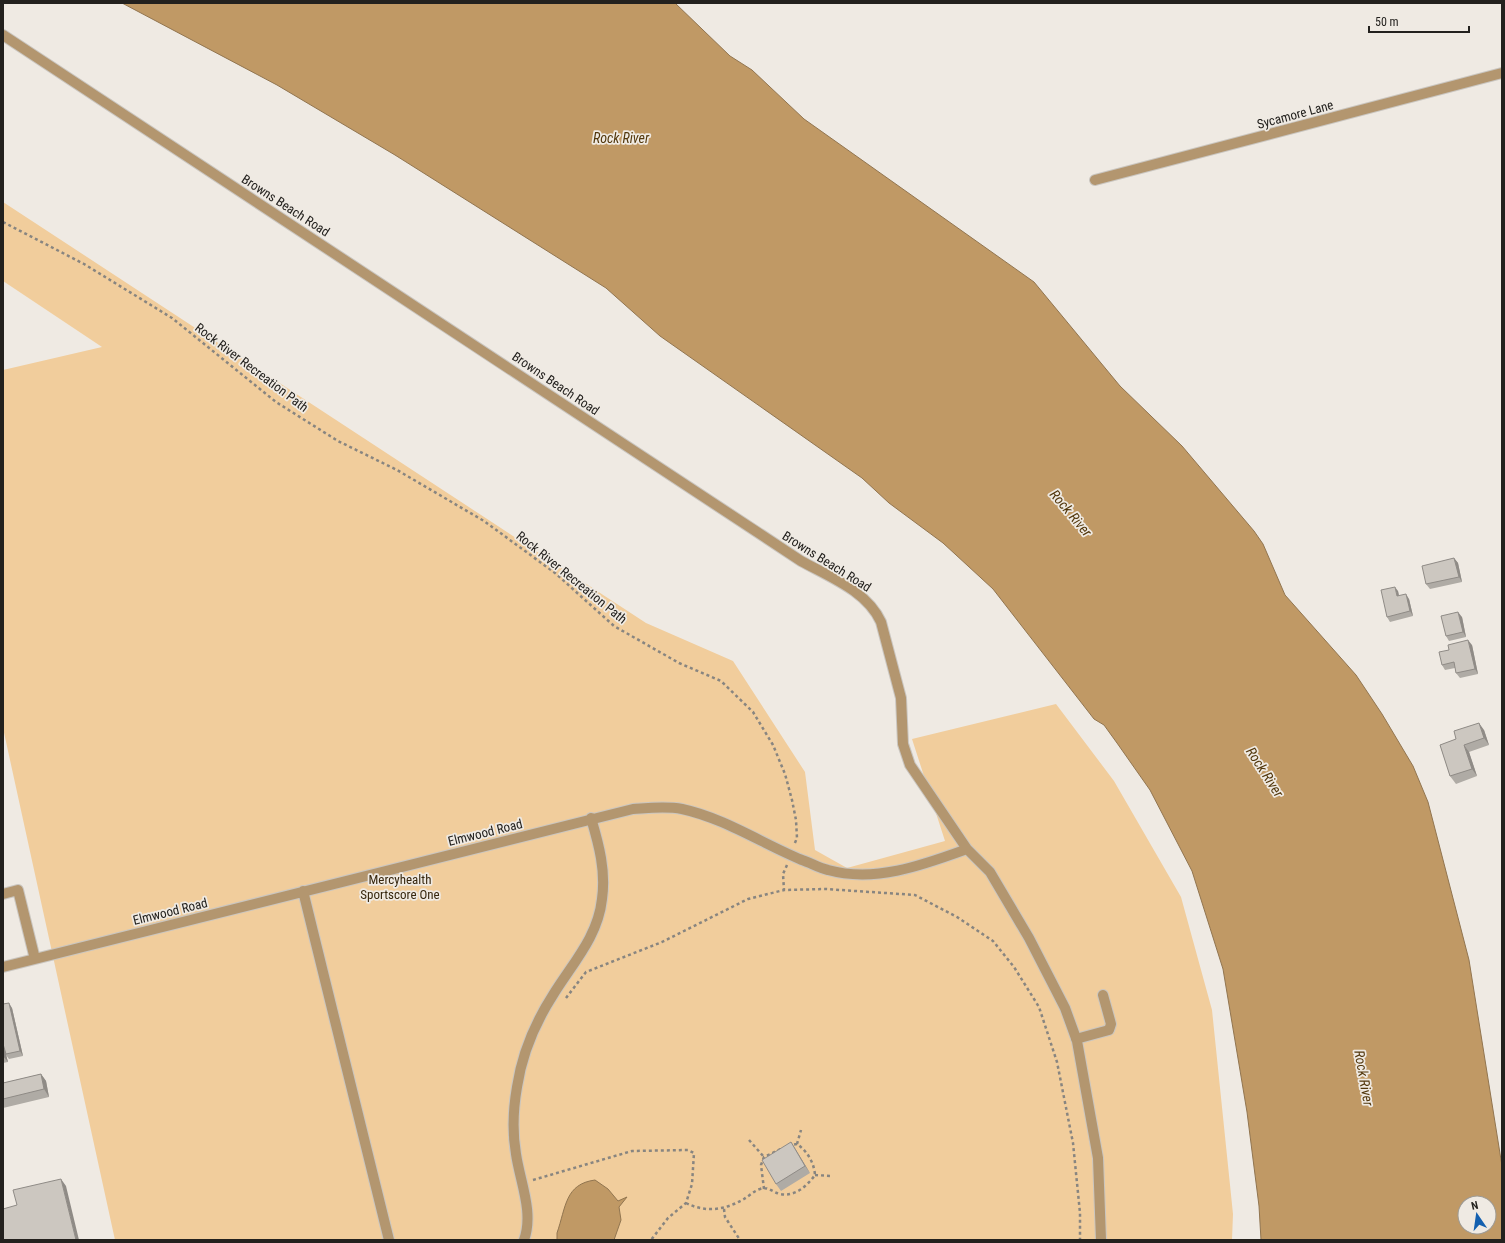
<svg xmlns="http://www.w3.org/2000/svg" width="1505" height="1243" font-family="'Roboto Condensed',sans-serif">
  <rect width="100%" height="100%" fill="#efeae3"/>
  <path fill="#f1cd9c" d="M3 202 646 623 733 661 805 772 815 850 847 868 945 841 912 739 1056 704 1114 781 1181 897 1212 1010 1233 1214 1232 1240H115L3 728V370L102 347 3 281Z"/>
  <path fill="#c09965" stroke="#917550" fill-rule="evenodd" d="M122 3H675L730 56 752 70 804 119 1034 282 1120 386 1182 446 1254 531 1263 544 1285 595 1356 675 1382 714 1413 766 1428 802 1469 960 1502 1166V1240H1261L1259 1206 1247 1112 1223 969 1192 871 1150 790 1117 743 1104 725 1094 719 993 589 943 543 889 503 862 478 660 336 606 288 395 155 277 85ZM1465 1203H1489V1227H1465Z
    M595 1180 608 1189 618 1201 627 1197 619 1207 621 1220 614 1240H557V1233C566 1207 565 1184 595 1180Z"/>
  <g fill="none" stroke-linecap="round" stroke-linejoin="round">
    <defs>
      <path id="minor" d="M3 35 801 561C830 577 867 591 881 622L901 698 903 744 910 765 967 849 990 872 1029 938 1065 1008 1077 1041 1098 1158 1101 1240
        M1095 180 1502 73
        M303 891 389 1240
        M3 894 18 890 35 959
        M3 967 633 809C649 808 666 806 682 809 724 818 763 844 802 860 811 863 819 868 828 870 875 883 923 865 967 849
        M1076 1039 1109 1030 1111 1024 1103 995
        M524 1240C534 1212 520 1182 516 1154 512 1131 513 1110 517 1087 522 1054 535 1023 553 995 572 964 598 937 602 899 606 871 599 845 591 818"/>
    </defs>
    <use href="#minor" stroke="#cac6c0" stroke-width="12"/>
    <path stroke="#888580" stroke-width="2.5" stroke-dasharray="3 3" stroke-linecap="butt" d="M3 222 84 264 172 318 276 402 338 441 397 470 484 521 555 573 614 626 679 663 721 681 753 712 773 745 785 774 792 800 796 820 797 838 794 845
      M787 865 783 874 784 890 826 889 915 895 957 917 993 941 1014 967 1039 1007 1057 1062 1073 1143 1080 1213V1240
      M566 998 586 972 662 942 748 899 784 890
      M749 1140 764 1157
      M797 1144 801 1130
      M815 1175 831 1176
      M533 1180 632 1151 688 1150 694 1153 692 1184 686 1203 668 1218 651 1240
      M764 1189 761 1165 764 1157 783 1148
      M686 1203C706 1213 725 1210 744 1199 749 1196 754 1191 760 1189 768 1186 772 1192 780 1194 795 1197 807 1186 815 1175 814 1162 807 1151 797 1144L791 1145
      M724 1209 725 1217 740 1240"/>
    <use href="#minor" stroke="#b3966f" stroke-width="10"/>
  </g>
  <path fill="#afaba5" d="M1454 558 1458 563 1462 582 1430 589 1426 584Z
    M1398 591 1399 596 1409 599 1413 616 1390 622 1387 617Z
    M1462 617 1466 637 1449 641 1446 636Z
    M1472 645 1478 674 1460 678 1456 673 1455 668 1445 670 1442 665Z
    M1484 730 1489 745 1469 752 1477 776 1456 784 1450 776 1440 745Z
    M3 1004 12 1008 23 1056 9 1059 6 1055 8 1062 3 1063Z
    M41 1074 46 1081 49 1097 3 1108V1083Z
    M791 1142 810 1173 781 1191 776 1184Z"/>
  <path fill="#8f8b86" d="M1454 558 1458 563 1462 582 1459 577Z
    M1395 587 1398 591 1400 601 1397 596Z
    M1406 594 1409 599 1413 616 1410 611Z
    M1458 612 1462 617 1466 637 1463 632Z
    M1468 640 1472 645 1478 674 1475 669Z
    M1479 723 1484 730 1489 745 1484 738Z
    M1464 745 1469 752 1477 776 1472 769Z
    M9 1003 12 1008 23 1056 20 1051Z
    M3 1043 8 1062 3 1056Z
    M41 1074 46 1081 49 1097 44 1089Z
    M791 1142 796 1150 810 1173 805 1166Z
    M61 1179 66 1186 79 1240H76Z"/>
  <path fill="#ccc7c0" stroke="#8f8b86" d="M1454 558 1459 577 1426 584 1422 566Z
    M1395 587 1397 596 1406 594 1410 611 1387 617 1381 590Z
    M1458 612 1463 632 1446 636 1441 616Z
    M1468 640 1475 669 1456 673 1454 662 1442 665 1439 652 1449 650 1448 645Z
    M1479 723 1484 738 1464 745 1472 769 1450 776 1440 745 1456 739 1454 731Z
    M9 1003 20 1051 6 1054 3 1044V1004Z
    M41 1074 44 1089 3 1099V1083Z
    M791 1142 805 1166 776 1184 762 1160Z
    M61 1179 76 1240H3V1209L17 1205 13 1190Z"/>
  <g text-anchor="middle" stroke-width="3.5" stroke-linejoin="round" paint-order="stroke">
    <g font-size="13" fill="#23211e" stroke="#efeae3">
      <text transform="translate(1295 114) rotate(-15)" y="5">Sycamore Lane</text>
      <text transform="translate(286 205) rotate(33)" y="5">Browns Beach Road</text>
      <text transform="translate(252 367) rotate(37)" y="5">Rock River Recreation Path</text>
      <text transform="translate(556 383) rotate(34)" y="5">Browns Beach Road</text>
      <text transform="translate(827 561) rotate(32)" y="5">Browns Beach Road</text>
      <text transform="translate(572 577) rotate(39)" y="5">Rock River Recreation Path</text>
      <text transform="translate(485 832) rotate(-14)" y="5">Elmwood Road</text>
      <text transform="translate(170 911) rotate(-14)" y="5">Elmwood Road</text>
    </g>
    <g font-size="13" fill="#37270e" stroke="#efeae3">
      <text x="400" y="884">Mercyhealth<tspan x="400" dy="15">Sportscore One</tspan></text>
    </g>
    <g font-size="14" font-style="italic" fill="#52370c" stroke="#efeae3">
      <text x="621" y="143">Rock River</text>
      <text transform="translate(1071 513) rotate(50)" y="5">Rock River</text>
      <text transform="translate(1265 772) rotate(57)" y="5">Rock River</text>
      <text transform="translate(1364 1078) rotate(80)" y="5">Rock River</text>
    </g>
  </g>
  <rect width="1505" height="1243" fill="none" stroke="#23211e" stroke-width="8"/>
  <g transform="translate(1477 1215) rotate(347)"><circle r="19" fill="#efeae3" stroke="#9d9a94"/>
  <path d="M0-3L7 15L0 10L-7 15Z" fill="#1460af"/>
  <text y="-6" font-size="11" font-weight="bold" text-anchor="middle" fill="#23211e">N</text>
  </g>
  <path d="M1369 26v6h100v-6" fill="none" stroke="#23211e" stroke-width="2"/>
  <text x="1375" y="26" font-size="12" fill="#23211e" stroke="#efeae3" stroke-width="3" paint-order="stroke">50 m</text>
</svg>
